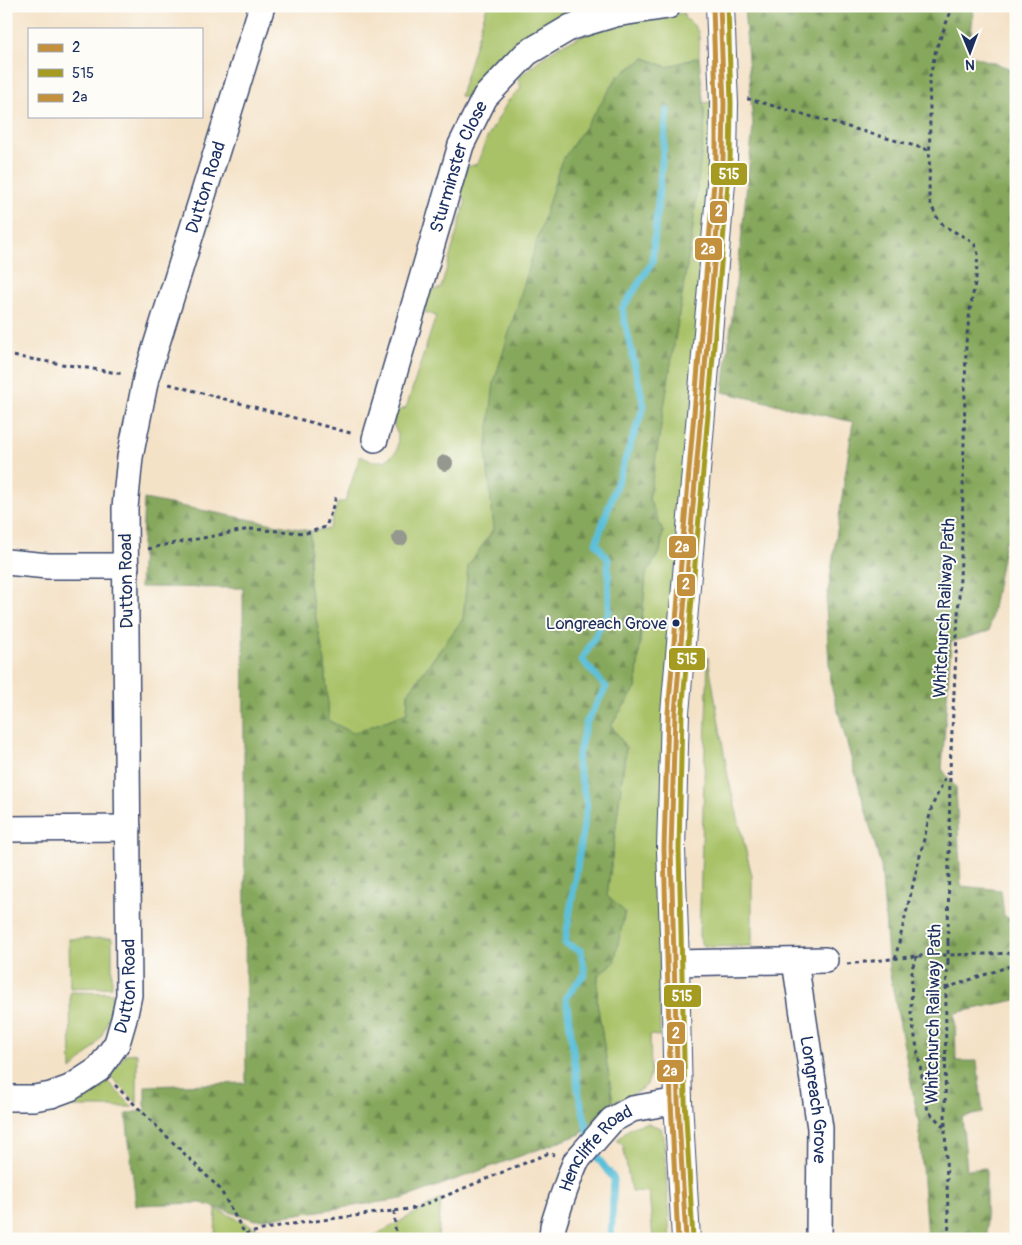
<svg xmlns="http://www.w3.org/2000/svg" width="1022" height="1245" font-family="Pangolin,sans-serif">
  <defs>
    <pattern id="forest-firs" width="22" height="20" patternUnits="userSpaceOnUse" patternTransform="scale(1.25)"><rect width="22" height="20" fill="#86a85c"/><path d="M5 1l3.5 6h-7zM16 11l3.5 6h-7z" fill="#6d894f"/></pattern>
  </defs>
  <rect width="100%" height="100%" fill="#fdfcf7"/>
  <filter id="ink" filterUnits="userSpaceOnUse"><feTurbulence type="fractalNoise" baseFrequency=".02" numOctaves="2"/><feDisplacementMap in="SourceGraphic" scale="10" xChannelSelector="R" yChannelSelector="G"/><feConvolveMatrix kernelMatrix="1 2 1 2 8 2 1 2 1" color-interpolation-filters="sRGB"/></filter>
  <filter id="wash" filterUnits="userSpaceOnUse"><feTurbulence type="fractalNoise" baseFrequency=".0096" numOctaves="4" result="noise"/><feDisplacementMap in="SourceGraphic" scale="20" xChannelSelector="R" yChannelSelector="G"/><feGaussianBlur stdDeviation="1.12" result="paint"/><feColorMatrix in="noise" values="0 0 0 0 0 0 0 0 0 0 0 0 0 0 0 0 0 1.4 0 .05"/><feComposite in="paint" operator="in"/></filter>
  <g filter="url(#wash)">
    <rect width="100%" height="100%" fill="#f4e2c7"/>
    <path fill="#a9c267" stroke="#627862" d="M487 6H590L560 15 515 43 468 98 460 96Z
      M684 13V18C703 29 699 38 699 57L667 67 645 58 618 76 602 102 486 452 494 527 469 570 463 619 408 693 407 713 353 733 329 721 325 662 309 585 310 531 329 529 338 502H345L360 456 371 461H385L397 451 398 435 394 426V412L406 408 436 316 424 312 430 291 441 288 466 200 459 195 467 167 477 164 486 140 508 101 521 88 518 78C533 65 549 51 568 42 603 25 646 19 684 13Z
      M713 102V117L659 891 660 1036 650 1035 651 1072 647 1085 631 1096 613 1102 597 1002 598 975 614 963 607 896 626 748 611 725 636 688 646 574 660 552 663 532 649 499 692 234 705 120 703 103Z
      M708 657 728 777 752 876V946L710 947 702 945 699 936Z
      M112 938V987L70 988 69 939Z
      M70 992 113 993C108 1031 100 1045 71 1070Z
      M137 1053V1103L110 1076 126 1054Z
      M106 1080 133 1107H73V1102L86 1095Z
      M647 1123 661 1128 664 1139 670 1239H653L649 1192 631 1191 623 1145 617 1141C626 1129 632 1126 647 1123Z
      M441 1199 438 1239H368Z
      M216 1209 267 1233 266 1239H215Z"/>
    <path fill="url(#forest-firs)" stroke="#506c5d" d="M744 6H974L969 55 1016 70V544L1005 541 989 631 951 642 942 769 956 788 961 886 1001 890 1004 916 1016 921V1000L955 1013 956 1061H977L983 1113 962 1117 967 1170 986 1168V1218L988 1239H927L919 1124 889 969 881 866 830 682 826 606 853 422 723 392 741 242 753 127Z
      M699 57 705 120 692 234 649 499 663 532 660 552 646 574 636 688 611 725 626 748 607 896 625 912 614 963 598 975 597 1002 613 1102 581 1134 402 1199 256 1220 201 1203 136 1205 126 1114 145 1110V1086L246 1083 243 588 140 587 144 499 310 531 309 585 325 662 329 721 353 733 407 713 408 693 463 619 468 566 494 529 486 452 494 382 561 162 602 102 618 76 645 58 667 67Z"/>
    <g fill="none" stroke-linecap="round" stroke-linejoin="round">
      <path stroke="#5bbfd9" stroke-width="7" d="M589 1137 579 1095 566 997 585 973 581 951 565 943 587 805 577 761 586 723 606 687 582 660 609 611 608 559 596 543 644 406 622 309 652 263 667 111
        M592 1149 593 1152 614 1179 611 1239"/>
    </g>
  </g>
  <g filter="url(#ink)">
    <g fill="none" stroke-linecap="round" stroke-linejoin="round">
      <defs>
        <g id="street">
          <path id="s1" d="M375 439 461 145 485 97 527 53 571 27 615 14 668 6"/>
          <path d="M6 562 48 566H126"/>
          <path d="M6 829 128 828"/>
          <path id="s2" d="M795 961 820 1128 819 1239"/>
          <path d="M675 963 825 960"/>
          <path id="s3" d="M6 1098H34L51 1095 70 1088 99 1069 117 1043 124 1019 129 995 125 508 130 457 146 378 262 6"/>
          <path id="s4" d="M552 1239 553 1226 561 1201 571 1173 576 1161 612 1120 632 1109 678 1101"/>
        </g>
        <path id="secondary" d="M686 1239 678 1101 675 963 671 849 675 713 723 160 724 104 720 6"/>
      </defs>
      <use href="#street" stroke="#3c4a6e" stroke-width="28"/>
      <use href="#secondary" stroke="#3c4a6e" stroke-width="30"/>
      <path stroke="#3c4a6e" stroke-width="3" stroke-dasharray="4 4" stroke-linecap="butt" d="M747 99H749L929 150
        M6 355 124 374
        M169 384 354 434
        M148 549 160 546 250 529 306 533 326 527 336 497
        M948 942 950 769 962 539 966 343 970 310 976 278 978 254 975 245 968 239 944 226 936 216 929 200 930 109 929 81 936 49 953 6
        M917 956 912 968 911 1014 928 1111 945 1128
        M895 959 932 806 948 772
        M948 962 946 988 945 1128 949 1239
        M847 964 917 956 1016 953
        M946 988 1016 964
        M115 1085 220 1189 245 1234
        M394 1211 396 1239
        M239 1239 245 1234 284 1225 416 1208 549 1153 554 1155"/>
      <use href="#street" stroke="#fff" stroke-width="25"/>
      <use href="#secondary" stroke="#fff" stroke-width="28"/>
      <path stroke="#3c4a6e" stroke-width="3" stroke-dasharray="4 4" stroke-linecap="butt" d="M948 942V962"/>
      <defs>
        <path id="bus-1" d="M686 1239 678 1101 671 849 675 713 723 160 724 104 720 6"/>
        <path id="bus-2" d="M693 1239 685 1101 679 849 682 713 730 161 731 104 728 6"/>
        <path id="bus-3" d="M678 1239 671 1101 664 849 668 713 716 160V104L713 6"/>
      </defs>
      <use href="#bus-1" stroke="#fdfcf7" stroke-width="9"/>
      <use href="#bus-2" stroke="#fdfcf7" stroke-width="9"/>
      <use href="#bus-3" stroke="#fdfcf7" stroke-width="9"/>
      <use href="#bus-1" stroke="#c3903e" stroke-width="5"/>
      <use href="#bus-2" stroke="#a59b21" stroke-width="5"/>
      <use href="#bus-3" stroke="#c3903e" stroke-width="5"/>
    </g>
    <g fill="#94988f">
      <circle cx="445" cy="463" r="8"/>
      <circle cx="400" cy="538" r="8"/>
    </g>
  </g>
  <circle fill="#1b2f5e" stroke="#fdfcf7" stroke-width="2" cx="676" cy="623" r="4.5"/>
  <g text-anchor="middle" stroke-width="4" stroke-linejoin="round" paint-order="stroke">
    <g font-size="17" fill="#1b2f5e" stroke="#fdfcf7" text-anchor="end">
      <text x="667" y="629">Longreach Grove</text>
    </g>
    <g font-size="18" fill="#1b2f5e" stroke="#fdfcf7">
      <text dy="6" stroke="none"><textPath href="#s1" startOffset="285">Sturminster Close</textPath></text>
      <text dy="6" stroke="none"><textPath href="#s3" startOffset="1000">Dutton Road</textPath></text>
      <text transform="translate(126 581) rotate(-91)" y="6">Dutton Road</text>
      <text transform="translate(944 608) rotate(-87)" y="6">Whitchurch Railway Path</text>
      <text dy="6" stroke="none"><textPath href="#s3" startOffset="190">Dutton Road</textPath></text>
      <text transform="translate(933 1014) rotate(-89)" y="6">Whitchurch Railway Path</text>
      <text dy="6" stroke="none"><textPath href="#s2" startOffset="140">Longreach Grove</textPath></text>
      <text dy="6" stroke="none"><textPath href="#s4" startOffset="104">Hencliffe Road</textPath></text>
    </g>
  </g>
  <g stroke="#fdfcf7" stroke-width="2">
    <rect x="710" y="162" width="38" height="24" rx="5" fill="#a59b21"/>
    <rect x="709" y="200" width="19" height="24" rx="5" fill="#c3903e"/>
    <rect x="694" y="237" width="29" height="24" rx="5" fill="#c3903e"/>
    <rect x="668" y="535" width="29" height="24" rx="5" fill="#c3903e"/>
    <rect x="676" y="573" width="20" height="24" rx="5" fill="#c3903e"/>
    <rect x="668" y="647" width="38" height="24" rx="5" fill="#a59b21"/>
    <rect x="663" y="984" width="39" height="24" rx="5" fill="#a59b21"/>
    <rect x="666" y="1021" width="20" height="24" rx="5" fill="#c3903e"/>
    <rect x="656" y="1059" width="29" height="24" rx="5" fill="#c3903e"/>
  </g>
  <g font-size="14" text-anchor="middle" font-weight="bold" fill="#fff">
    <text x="729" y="179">515</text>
    <text x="719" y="216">2</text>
    <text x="708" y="254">2a</text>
    <text x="682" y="552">2a</text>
    <text x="686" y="589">2</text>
    <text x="687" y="664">515</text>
    <text x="682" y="1001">515</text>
    <text x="676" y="1038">2</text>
    <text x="670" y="1076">2a</text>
  </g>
  <rect width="1022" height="1245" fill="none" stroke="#fdfcf7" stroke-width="25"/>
  <rect x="28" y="28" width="175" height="90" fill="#fdfcf7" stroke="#a3aaba"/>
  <rect x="38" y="44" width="25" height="8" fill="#c3903e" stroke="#a3aaba"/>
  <text x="72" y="52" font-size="15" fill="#1b2f5e">2</text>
  <rect x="38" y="69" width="25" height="8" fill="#a59b21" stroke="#a3aaba"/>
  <text x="72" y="78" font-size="15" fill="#1b2f5e">515</text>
  <rect x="38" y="94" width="25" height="8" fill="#c3903e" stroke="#a3aaba"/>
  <text x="72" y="102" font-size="15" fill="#1b2f5e">2a</text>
  <g transform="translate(970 52) rotate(179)" stroke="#fdfcf7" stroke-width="4" paint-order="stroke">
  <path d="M0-4L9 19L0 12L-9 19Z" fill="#1b2f5e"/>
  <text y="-8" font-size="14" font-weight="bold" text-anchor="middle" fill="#1b2f5e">N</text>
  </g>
</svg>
